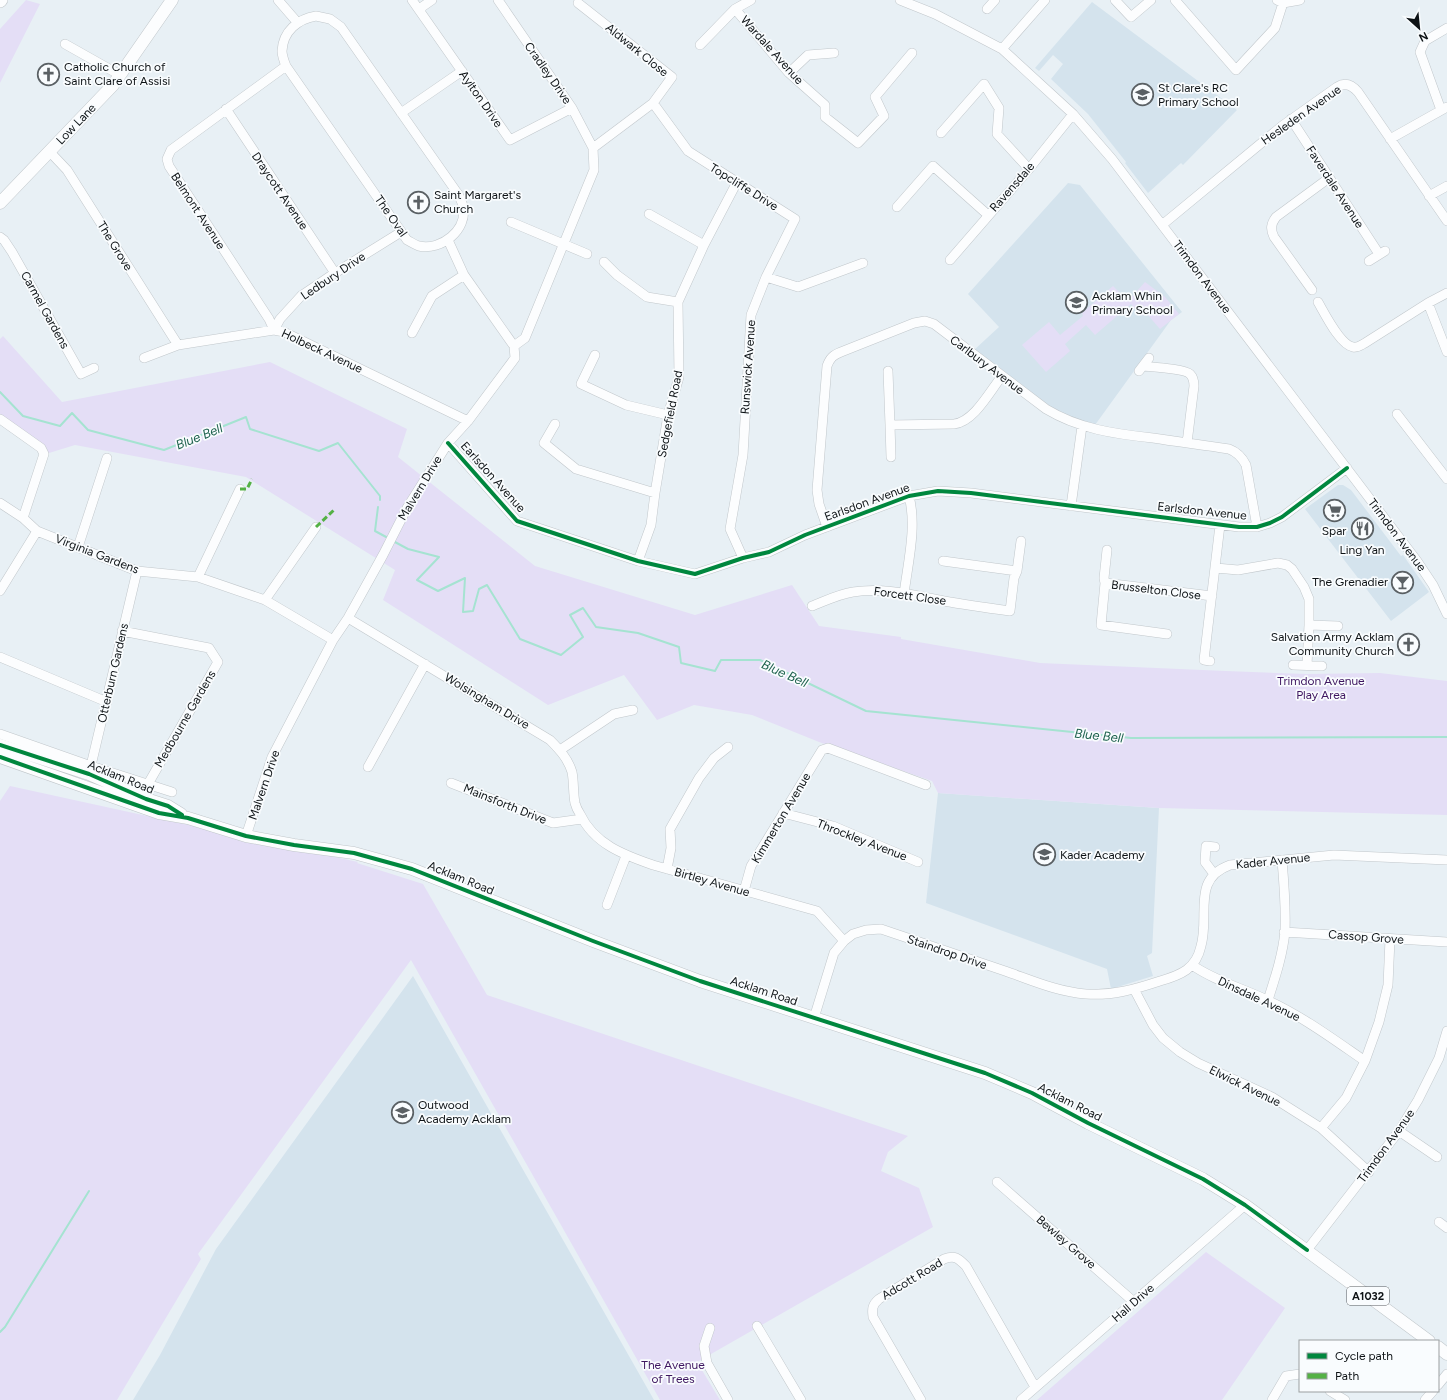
<svg xmlns="http://www.w3.org/2000/svg" width="1447" height="1400" font-family="Figtree,sans-serif">
  <rect width="100%" height="100%" fill="#e8f0f5"/>
  <path fill="#d4e3ed" d="M1092 2 1237 110 1183 165 1181 163 1148 193 1125 163 1126 162 1088 114 1051 79 1063 64 1053 55 1039 71 1035 68Z
    M1068 183 1080 185 1182 312 1171 320 1095 425 1064 417 974 350 999 327 968 294Z
    M1338 485H1343L1351 490 1401 556 1403 555 1429 592 1391 621 1305 509Z
    M938 793 1159 808 1152 953 1147 956 1153 976 1111 989 1107 969 926 903Z
    M413 976 654 1400H133L160 1355 216 1249Z"/>
  <path fill="#e4def6" d="M26 0 40 4 0 83V29Z
    M1145 282 1165 297 1179 314 1160 329 1146 313 1142 316 1131 304 1095 335 1086 325 1065 344 1070 351 1046 372 1022 345 1049 322 1060 335 1083 316 1082 313 1113 286 1128 301Z
    M3 336 62 402 270 362 407 429 398 457 535 566 695 615 792 585 819 626 901 637V639L1040 663 1226 671 1307 674 1380 673 1447 681V815L1159 808 938 793 932 781 819 742 752 715 694 705 657 720 624 675 548 705 383 600 395 570 246 477 75 445 49 453 40 443 0 418V339Z
    M10 786 358 862 357 863 423 884 487 995 908 1136 888 1152 881 1171 919 1188 933 1227 697 1362 720 1400H660L411 960 198 1254 201 1259 117 1400H0V801Z
    M1206 1252 1285 1308 1222 1400H1037Z"/>
  <g fill="none" stroke-linecap="round" stroke-linejoin="round">
    <path stroke="#a5e3d1" stroke-width="2" d="M0 392 23 416 60 426 72 413 88 430 164 450 246 417 250 429 319 451 338 443 380 496V500
      M378 507 375 531 388 538
      M393 541 408 549 439 557 417 580 438 591 465 578 463 612 473 611 479 589 487 585 520 639 561 655 583 637 570 615 583 608 596 627 638 633 679 647 681 663 715 671 721 660H760L866 711 1131 738 1447 737
      M0 1332 5 1327 89 1191"/>
    <defs>
      <path id="minor" d="M278 0 297 22
        M412 0 510 140 572 108
        M498 0 572 108 593 148 594 170 525 338 514 346
        M900 0 935 14 1002 49 1073 114 1112 159 1417 561 1433 585 1447 614
        M1115 0 1131 17 1151 0
        M1175 0 1236 70 1275 28 1283 3
        M1277 0 1283 3 1300 0
        M578 3 672 77 653 103 593 148
        M419 9 432 0
        M735 9 789 73 825 105V117L858 143 884 116 875 97 912 53
        M987 9 995 0
        M316 16 330 19 341 27 458 194C460 198 462 202 463 206 468 230 441 251 419 246 415 245 411 242 407 240L286 66C284 61 282 56 282 51 283 31 298 19 316 16Z
        M65 44 120 75
        M700 45 735 9 751 0
        M1002 49 1045 0
        M789 73 808 55 834 53
        M653 103 688 151 795 219 766 277
        M226 109 335 273
        M1441 110 1420 52 1425 41 1447 28
        M401 113 462 71
        M1291 119 1379 254
        M941 133 984 84 999 108 997 134 1029 169
        M1390 139 1447 107
        M49 151 67 170 178 345
        M1429 196 1447 186
        M897 207 933 166 988 215
        M649 214 704 245
        M511 222 587 254
        M1162 225 1282 126 1337 87C1345 82 1352 85 1358 92L1447 221
        M0 237 4 240 12 252 81 374 94 368
        M448 240 464 275 514 346
        M950 260 1029 169 1073 114
        M1369 261 1385 251
        M604 262 617 275 647 297 678 302
        M1312 290 1274 237C1270 229 1271 224 1276 217L1329 178
        M1318 302C1325 314 1340 345 1353 347 1358 348 1361 345 1365 343L1428 303 1447 293
        M1428 303 1447 352
        M274 330 269 319 169 166 167 159 171 150 286 66
        M274 330 280 319 301 296 335 273 401 232
        M412 333 432 296 464 275
        M595 355 581 384 626 405 668 415
        M144 358 178 345 274 330 284 332 468 421
        M1143 366C1152 367 1185 369 1190 374 1194 378 1194 382 1194 386L1187 443
        M888 371 890 425 954 424C974 422 990 391 1002 376
        M1139 371 1149 358
        M1397 414 1447 479
        M0 419 41 448 44 454 23 518
        M555 424 544 443 576 469 655 493
        M890 425 891 457
        M448 443 517 521 638 561 695 574 743 558 769 552 805 535 909 496 938 491 971 493 1239 527H1257L1270 523 1282 517 1347 468
        M0 503 23 518 37 531 137 571 198 577 265 600 333 640
        M1071 506 1082 426
        M827 527 819 504 817 490 827 366C830 358 833 355 841 352L914 323 925 321 934 324 1046 409C1079 429 1115 434 1153 438 1178 442 1204 445 1229 449 1237 452 1242 457 1246 465L1257 527
        M78 547 107 458
        M743 558 730 529 743 455 751 315 766 277 798 287 863 263
        M638 561 651 525 655 493 668 415 679 377 678 302 704 245 737 182
        M1216 568 1238 570 1278 563 1287 565 1292 569 1304 587 1309 599V625L1307 665
        M1017 571 1021 541
        M198 577 240 489
        M1105 583 1104 578 1107 550
        M0 591 37 531
        M904 594C908 562 917 527 909 496
        M265 600 316 527
        M812 606C825 601 839 594 853 592 883 587 914 595 944 601 966 605 988 608 1010 611L1014 578 1017 571 943 561
        M348 618 550 740C560 750 568 759 572 772 574 782 573 793 575 803 576 807 578 811 580 814 594 844 624 855 653 865L817 911 844 941
        M1309 625 1338 626
        M122 631 209 648 218 662 148 784
        M1167 634 1101 625 1105 583 1212 596
        M0 657 107 702
        M1210 661 1204 660 1220 525
        M1293 665 1322 666
        M0 734 91 766 172 792
        M560 750 614 714 633 710
        M368 767 425 664
        M89 774 137 571
        M451 783 553 823 582 819
        M783 813 833 826 918 862
        M246 836 272 757 333 640 348 618 383 555 407 508 448 443 468 421 515 358 514 346
        M667 869 671 848 670 829 699 778 714 758 728 747
        M1214 874 1205 862 1206 846 1215 847
        M744 891 751 866 822 750 828 748 926 785
        M607 905 626 856
        M1284 932 1447 942
        M1192 965C1215 981 1242 988 1267 1000 1302 1016 1333 1039 1365 1061
        M1134 989 1153 1025 1163 1038 1180 1052 1198 1063 1272 1097 1321 1128 1369 1172
        M1268 1000C1275 978 1283 954 1285 931 1286 907 1284 883 1282 860
        M814 1018 834 953 844 941 853 934 866 930 881 929C923 943 964 957 1005 971 1031 980 1058 992 1086 994 1112 996 1136 989 1160 981 1181 975 1196 969 1201 946 1210 915 1191 879 1230 865L1334 855 1447 860
        M1321 1128 1346 1098 1365 1061 1379 1022 1388 985 1390 939
        M1399 1131 1437 1157
        M997 1182 1134 1302
        M1439 1222 1447 1228
        M1307 1250 1399 1131 1418 1100 1439 1058 1447 1031
        M757 1326 801 1400
        M710 1328 704 1346 707 1363 728 1400
        M1438 1385 1447 1374
        M1330 1391 1345 1400
        M921 1400 873 1317C872 1309 872 1305 879 1299L944 1259C955 1255 958 1258 966 1266L1035 1387
        M1021 1400 1245 1205
        M1272 1400 1286 1376 1300 1374
        M1425 1400 1433 1391"/>
      <path id="major" d="M0 203 113 85 172 0
        M0 745 89 774 146 799 168 806 181 814
        M0 757 159 813 188 818 246 836 294 845 354 853 412 869 593 941 700 981 985 1073 1032 1093 1088 1123 1203 1179 1245 1205 1429 1341
        M1438 1347 1447 1354"/>
      <path id="highway" d="M0 1 1 0"/>
    </defs>
    <use href="#minor" stroke="#c1c7cb" stroke-width="10"/>
    <use href="#major" stroke="#c1c7cb" stroke-width="13"/>
    <use href="#highway" stroke="#c1c7cb" stroke-width="14"/>
    <use href="#minor" stroke="#fcfdfe" stroke-width="9"/>
    <use href="#major" stroke="#fcfdfe" stroke-width="12"/>
    <use href="#highway" stroke="#fcfdfe" stroke-width="13"/>
    <path stroke="#54b145" stroke-width="3" stroke-dasharray="6 3" stroke-linecap="butt" d="M240 489H247L252 479
      M316 527 334 510"/>
    <defs>
      <path id="cycleway" d="M448 443 517 521 638 561 695 574 743 558 769 552 805 535 909 496 938 491 971 493 1239 527H1257L1270 523 1282 517 1347 468
        M0 745 89 774 146 799 168 806 182 815
        M0 757 159 813 188 818 246 836 294 845 354 853 412 869 593 941 700 981 985 1073 1032 1093 1088 1123 1203 1179 1245 1205 1307 1250"/>
    </defs>
    <use href="#cycleway" stroke="#f9fcfe" stroke-width="6"/>
    <use href="#cycleway" stroke="#00873e" stroke-width="4"/>
  </g>
  <defs>
    <symbol id="church-ring" viewBox="-11 -11 22 22"><circle r="9.5" fill="#f9fcfe" stroke="#5a6064" stroke-width="1.5"/><path d="M-1.2-6h2.4v3.5h3.3v2.4h-3.3V6h-2.4V-.1h-3.3v-2.4h3.3Z" fill="#5a6064"/></symbol>
    <symbol id="school-ring" viewBox="-11 -11 22 22"><circle r="9.5" fill="#f9fcfe" stroke="#5a6064" stroke-width="1.5"/><path d="M0-5L7-2L0 1L-7-2ZM-4 1L0 2.5L4 1V4Q0 6-4 4Z" fill="#5a6064"/></symbol>
    <symbol id="supermarket-ring" viewBox="-11 -11 22 22"><circle r="9.5" fill="#f9fcfe" stroke="#5a6064" stroke-width="1.5"/><path d="M-6-5.5h2.5l.6 2H6L4.5 2H-2.5L-4.4-4H-6ZM-1.5 3.2a1.3 1.3 0 1 0 .1 0ZM3 3.2a1.3 1.3 0 1 0 .1 0Z" fill="#5a6064"/></symbol>
    <symbol id="restaurant-ring" viewBox="-11 -11 22 22"><circle r="9.5" fill="#f9fcfe" stroke="#5a6064" stroke-width="1.5"/><path d="M-5-6h1v4h1v-4h1v4h1v-4h1v5L-1.5 .5V6h-2V.5L-5-1ZM5-6V6H3V1.5H1.5Q1.5-4 5-6Z" fill="#5a6064"/></symbol>
    <symbol id="bar-ring" viewBox="-11 -11 22 22"><circle r="9.5" fill="#f9fcfe" stroke="#5a6064" stroke-width="1.5"/><path d="M-6-5H6L.8 .8V4.5H3.5V6h-7V4.5H-.8V.8Z" fill="#5a6064"/></symbol>
  </defs>
  <g fill-rule="evenodd">
    <use href="#church-ring" x="36" y="62" width="25" height="25"/>
    <use href="#school-ring" x="1130" y="82" width="25" height="25"/>
    <use href="#church-ring" x="406" y="190" width="25" height="25"/>
    <use href="#school-ring" x="1064" y="290" width="25" height="25"/>
    <use href="#supermarket-ring" x="1322" y="498" width="25" height="25"/>
    <use href="#restaurant-ring" x="1350" y="516" width="25" height="25"/>
    <use href="#bar-ring" x="1390" y="570" width="25" height="25"/>
    <use href="#church-ring" x="1396" y="632" width="25" height="25"/>
    <use href="#school-ring" x="1032" y="842" width="25" height="25"/>
    <use href="#school-ring" x="390" y="1100" width="25" height="25"/>
  </g>
  <g text-anchor="middle" stroke-width="3.5" stroke-linejoin="round" paint-order="stroke">
    <rect fill="#f9fcfe" stroke="#54595c" stroke-width="1" x="1347" y="1287" width="42" height="18" rx="3"/>
    <g font-size="11" font-weight="bold" fill="#0e1316">
      <text x="1368" y="1300">A1032</text>
    </g>
    <g font-size="12" fill="#0e1316" stroke="#f9fcfe">
      <text transform="translate(637 50) rotate(39)" y="4">Aldwark Close</text>
      <text transform="translate(772 50) rotate(48)" y="4">Wardale Avenue</text>
      <text transform="translate(548 73) rotate(55)" y="4">Cradley Drive</text>
      <text transform="translate(481 99) rotate(55)" y="4">Aylton Drive</text>
      <text transform="translate(1301 115) rotate(-35)" y="4">Hesleden Avenue</text>
      <text transform="translate(76 124) rotate(-46)" y="4">Low Lane</text>
      <text transform="translate(744 187) rotate(32)" y="4">Topcliffe Drive</text>
      <text transform="translate(1012 187) rotate(-49)" y="4">Ravensdale</text>
      <text transform="translate(1335 187) rotate(57)" y="4">Faverdale Avenue</text>
      <text transform="translate(280 191) rotate(56)" y="4">Draycott Avenue</text>
      <text transform="translate(198 211) rotate(57)" y="4">Belmont Avenue</text>
      <text transform="translate(391 216) rotate(55)" y="4">The Oval</text>
      <text transform="translate(115 246) rotate(58)" y="4">The Grove</text>
      <text transform="translate(333 276) rotate(-34)" y="4">Ledbury Drive</text>
      <text transform="translate(1202 277) rotate(53)" y="4">Trimdon Avenue</text>
      <text transform="translate(45 310) rotate(61)" y="4">Carmel Gardens</text>
      <text transform="translate(322 351) rotate(25)" y="4">Holbeck Avenue</text>
      <text transform="translate(987 365) rotate(37)" y="4">Carlbury Avenue</text>
      <text transform="translate(748 367) rotate(-86)" y="4">Runswick Avenue</text>
      <text transform="translate(670 414) rotate(-79)" y="4">Sedgefield Road</text>
      <text transform="translate(493 477) rotate(48)" y="4">Earlsdon Avenue</text>
      <text transform="translate(420 488) rotate(-59)" y="4">Malvern Drive</text>
      <text transform="translate(867 502) rotate(-20)" y="4">Earlsdon Avenue</text>
      <text transform="translate(1202 511) rotate(6)" y="4">Earlsdon Avenue</text>
      <text transform="translate(1397 535) rotate(53)" y="4">Trimdon Avenue</text>
      <text transform="translate(97 554) rotate(21)" y="4">Virginia Gardens</text>
      <text transform="translate(1156 590) rotate(7)" y="4">Brusselton Close</text>
      <text transform="translate(910 596) rotate(8)" y="4">Forcett Close</text>
      <text transform="translate(113 673) rotate(-77)" y="4">Otterburn Gardens</text>
      <text transform="translate(487 701) rotate(31)" y="4">Wolsingham Drive</text>
      <text transform="translate(185 719) rotate(-60)" y="4">Medbourne Gardens</text>
      <text transform="translate(121 777) rotate(22)" y="4">Acklam Road</text>
      <text transform="translate(264 785) rotate(-71)" y="4">Malvern Drive</text>
      <text transform="translate(505 804) rotate(22)" y="4">Mainsforth Drive</text>
      <text transform="translate(781 818) rotate(-59)" y="4">Kimmerton Avenue</text>
      <text transform="translate(862 840) rotate(21)" y="4">Throckley Avenue</text>
      <text transform="translate(1273 861) rotate(-6)" y="4">Kader Avenue</text>
      <text transform="translate(461 878) rotate(22)" y="4">Acklam Road</text>
      <text transform="translate(712 882) rotate(16)" y="4">Birtley Avenue</text>
      <text transform="translate(1366 937) rotate(4)" y="4">Cassop Grove</text>
      <text transform="translate(947 952) rotate(19)" y="4">Staindrop Drive</text>
      <text transform="translate(764 991) rotate(18)" y="4">Acklam Road</text>
      <text transform="translate(1259 999) rotate(25)" y="4">Dinsdale Avenue</text>
      <text transform="translate(1245 1086) rotate(26)" y="4">Elwick Avenue</text>
      <text transform="translate(1070 1102) rotate(27)" y="4">Acklam Road</text>
      <text transform="translate(1386 1146) rotate(-54)" y="4">Trimdon Avenue</text>
      <text transform="translate(1066 1242) rotate(41)" y="4">Bewley Grove</text>
      <text transform="translate(912 1279) rotate(-31)" y="4">Adcott Road</text>
      <text transform="translate(1133 1303) rotate(-41)" y="4">Hall Drive</text>
    </g>
    <g font-size="12" fill="#0e1316" stroke="#f9fcfe" text-anchor="start">
      <text x="64" y="71">Catholic Church of<tspan x="64" dy="14">Saint Clare of Assisi</tspan></text>
      <text x="1158" y="92">St Clare's RC<tspan x="1158" dy="14">Primary School</tspan></text>
      <text x="434" y="199">Saint Margaret's<tspan x="434" dy="14">Church</tspan></text>
      <text x="1092" y="300">Acklam Whin<tspan x="1092" dy="14">Primary School</tspan></text>
      <text x="1334" y="535" text-anchor="middle">Spar</text>
      <text x="1362" y="554" text-anchor="middle">Ling Yan</text>
      <text x="1388" y="586" text-anchor="end">The Grenadier</text>
      <text x="1394" y="641" text-anchor="end">Salvation Army Acklam<tspan x="1394" dy="14">Community Church</tspan></text>
      <text x="1060" y="859">Kader Academy</text>
      <text x="418" y="1109">Outwood<tspan x="418" dy="14">Academy Acklam</tspan></text>
    </g>
    <g font-size="12" fill="#3e1660" stroke="#f9fcfe">
      <text x="1321" y="685">Trimdon Avenue<tspan x="1321" dy="14">Play Area</tspan></text>
      <text x="673" y="1369">The Avenue<tspan x="673" dy="14">of Trees</tspan></text>
    </g>
    <g font-size="13" font-style="italic" fill="#1d614d" stroke="#f9fcfe">
      <text transform="translate(199 436) rotate(-22)" y="5">Blue Bell</text>
      <text transform="translate(785 673) rotate(24)" y="5">Blue Bell</text>
      <text transform="translate(1099 735) rotate(6)" y="5">Blue Bell</text>
    </g>
  </g>
  <rect x="1299" y="1340" width="140" height="52" fill="#f9fcfe" stroke="#9b9fa1"/>
  <rect x="1307" y="1353" width="20" height="6" fill="#00873e" stroke="#9b9fa1"/>
  <text x="1335" y="1360" font-size="12" fill="#0e1316">Cycle path</text>
  <rect x="1307" y="1373" width="20" height="6" fill="#54b145" stroke="#9b9fa1"/>
  <text x="1335" y="1380" font-size="12" fill="#0e1316">Path</text>
  <g transform="translate(1419 28) rotate(153)" stroke="#f9fcfe" stroke-width="3" paint-order="stroke">
  <path d="M0-3L7 15L0 10L-7 15Z" fill="#0e1316"/>
  <text y="-6" font-size="11" font-weight="bold" text-anchor="middle" fill="#0e1316">N</text>
  </g>
</svg>
